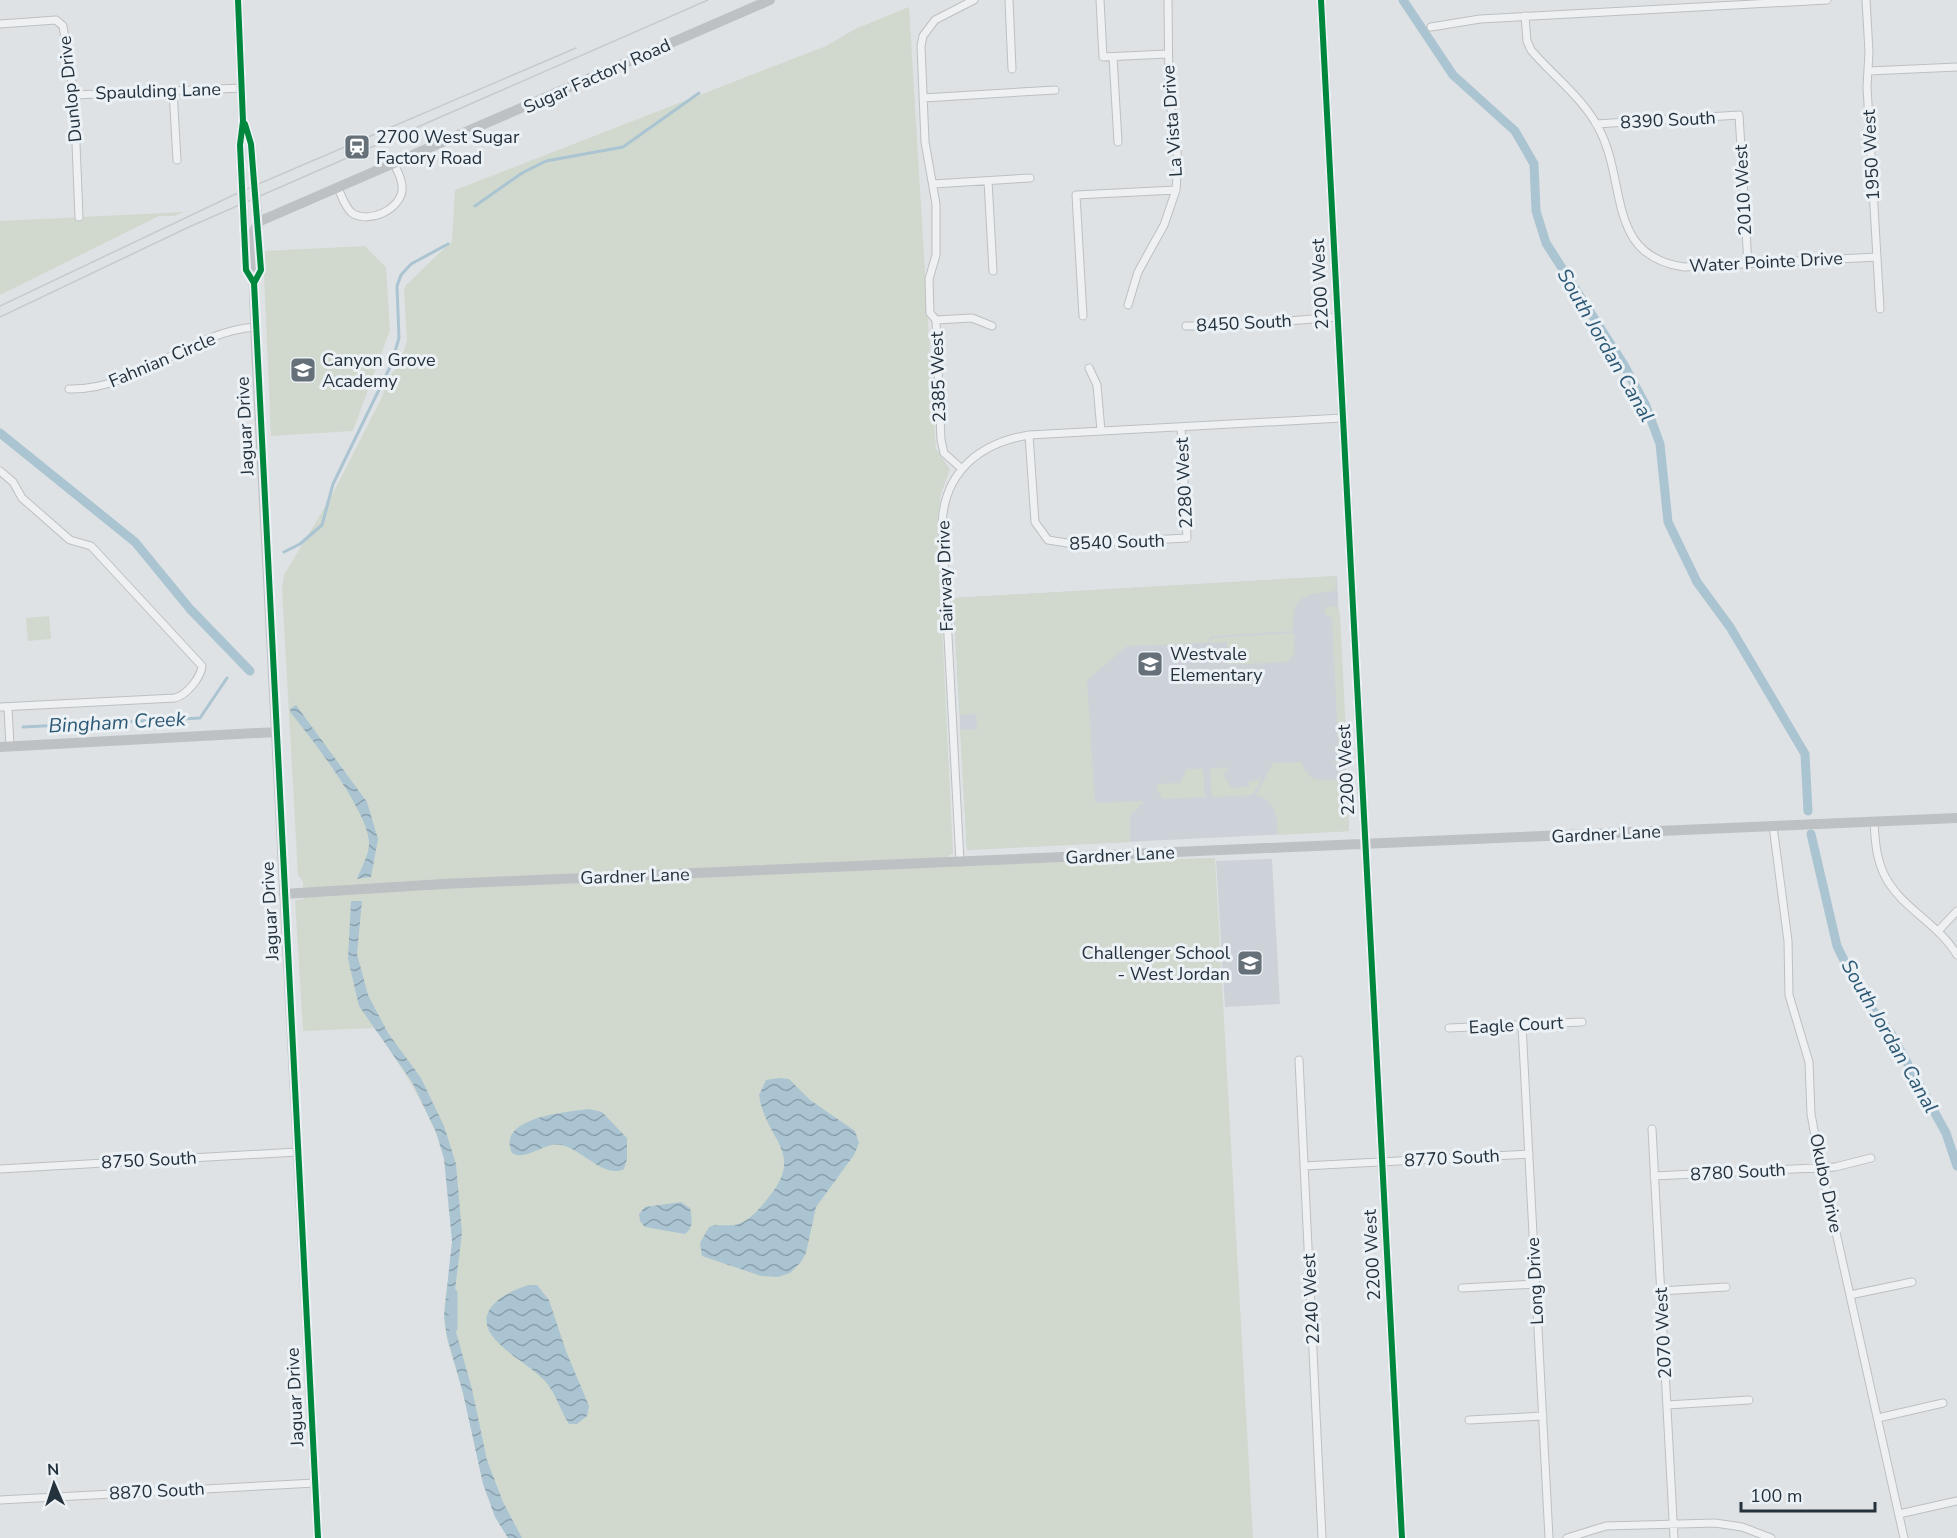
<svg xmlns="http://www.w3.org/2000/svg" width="1957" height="1538" font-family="'Nunito Sans',sans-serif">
  <defs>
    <pattern id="water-waves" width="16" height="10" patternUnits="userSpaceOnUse" patternTransform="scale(1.5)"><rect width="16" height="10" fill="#aac4d2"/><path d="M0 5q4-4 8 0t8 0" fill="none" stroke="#8aa0ac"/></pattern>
  </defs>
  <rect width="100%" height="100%" fill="#dfe2e4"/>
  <path fill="#ccd2d8" d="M1337 576 1349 831 967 850 953 598Z
    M1272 859 1280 1004 1225 1007 1216 861Z"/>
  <path fill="#d1d9ce" d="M909 7 935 436 936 449 950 469 941 494 937 520 953 854 949 855V865L1215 858 1253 1538H508C480 1491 475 1439 461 1386 455 1364 444 1339 444 1316 444 1295 450 1273 452 1252 454 1223 451 1185 444 1157 430 1108 402 1070 376 1028L303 1031 295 900 303 899V881L298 875 282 589 284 575 332 495 383 395 385 382 399 365 407 341 404 291 406 285 452 241 455 190 826 46 855 29Z
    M184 212 174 216H159L0 295V221Z
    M365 246 386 267 390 330 353 431 271 436 263 251Z
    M1337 576 1335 591C1304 594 1291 596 1293 631L1212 636 1206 643 1127 646 1087 680 1095 803 1144 801 1130 816V842L967 850 960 730 977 729 976 714 960 715 953 598Z
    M1337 606 1340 613 1347 754 1345 765H1337L1332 761 1339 762 1332 618 1325 614 1324 610 1327 607Z
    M49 616 51 639 28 641 26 618Z
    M1294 633V654L1287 662 1228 665 1227 642 1208 643 1213 638Z
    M1301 762C1312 790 1327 776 1347 782L1349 831 1278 835C1277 817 1277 801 1256 795L1273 763Z
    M1227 767 1228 770 1223 774 1232 788 1249 787V781L1261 780 1253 795 1212 797 1210 769Z
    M1187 769H1203L1205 797 1163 799 1157 790 1158 784 1180 783Z"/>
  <path fill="url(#water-waves)" d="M296 705 367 802 378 839 371 877 357 879C361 868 369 855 369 844 370 813 311 738 291 713L290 709Z
    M351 901H362L357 954 368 995 388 1033 421 1078 444 1126 456 1164 462 1233 453 1306 456 1332 472 1389 487 1460 503 1502 522 1538H508L495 1517 483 1484 463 1393 447 1337 444 1316 452 1241 444 1159 436 1132 412 1082 359 1006 348 959Z
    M779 1078 789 1079 810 1100 855 1131 859 1143 854 1155 816 1207 806 1253 801 1262 790 1273 778 1277 761 1276 702 1256 700 1243 709 1227C719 1223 731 1228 741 1223 752 1218 761 1207 768 1198 806 1152 766 1141 759 1095L766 1080Z
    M589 1109 602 1112 627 1138V1159L624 1169C604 1179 582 1149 561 1145 544 1141 527 1162 512 1153 496 1117 567 1112 589 1109Z
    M681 1202 690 1208C692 1218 694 1227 685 1234L645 1227 640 1221 639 1214 645 1207Z
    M529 1285H537L549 1300 566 1351 589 1406 587 1416 577 1424H569C560 1410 555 1391 544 1380 529 1365 502 1351 491 1334 474 1308 508 1291 529 1285Z"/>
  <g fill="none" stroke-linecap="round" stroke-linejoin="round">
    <path stroke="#aac4d2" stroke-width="3" d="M475 206 522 173 546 161 623 147 699 93
      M284 552 300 544 322 525 333 484 391 365 399 338 397 286 401 275 411 264 448 244
      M23 727 200 718 227 678"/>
    <path stroke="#aac4d2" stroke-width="9" d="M1403 0 1453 75 1515 131 1534 164 1536 211 1546 243 1624 365 1646 406 1660 444 1668 522 1697 582 1730 627 1805 754 1808 811
      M0 433 135 542 190 609 250 671
      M1811 834 1837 946 1861 995 1890 1032 1946 1133 1957 1166
      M453 1293V1328"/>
    <defs>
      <path id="street" d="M1009 0 1012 69
        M1100 0 1103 57 1167 54
        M1866 0 1869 52 1867 87 1880 309
        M1525 16 1527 41 1531 50C1553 76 1581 96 1598 127 1628 181 1605 256 1684 267L1877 257
        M0 24 56 20 63 26 74 95 79 217
        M1431 27 1480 19 1827 0
        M1113 57 1118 142
        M1869 71 1957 67
        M173 90 177 160
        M74 95 242 88
        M923 98 1055 90
        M1596 124 1739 115 1748 264
        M988 181 993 271
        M933 184 1030 178
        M338 188C342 197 345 207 352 213 369 224 399 210 402 191 403 181 398 172 394 164
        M1128 305 1138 272 1164 225 1176 190 1178 160 1169 94 1168 0
        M1083 316 1076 195 1176 190
        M936 320 972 318 992 326
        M1186 326H1227L1337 317
        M1089 368 1097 385 1101 431
        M69 389C135 391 189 332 255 327
        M1029 435 1035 522 1048 540 1073 544 1187 538 1181 427
        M962 469 944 453 941 440 936 320 930 313 929 279 936 255V204L925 142 921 46 923 36 935 20 974 0
        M0 471 13 482 22 498 70 540 91 546 202 666C201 677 187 695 175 698L0 707
        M8 707 10 746
        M1874 822C1875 839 1876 856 1883 872 1898 907 1938 922 1957 955
        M1773 826 1788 941 1789 995 1809 1062 1811 1114 1817 1147 1904 1538
        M960 862 942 523C945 471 980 443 1029 435L1342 418
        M1939 930 1957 911
        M1522 1025 1549 1538
        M1449 1028 1582 1022
        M1299 1060 1322 1538
        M1652 1129 1674 1538
        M1304 1166 1529 1154
        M0 1169 297 1152
        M1654 1176 1835 1167 1871 1158
        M1462 1288 1536 1284
        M1660 1291 1726 1287
        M1850 1295 1912 1282
        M1667 1405 1749 1400
        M1878 1418 1943 1403
        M1469 1420 1543 1416
        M0 1500 315 1483
        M1899 1514 1957 1501
        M1567 1538 1606 1526 1715 1523 1742 1527 1771 1538"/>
    </defs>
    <use href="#street" stroke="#bdc0c2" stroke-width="9"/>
    <use href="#street" stroke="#eef0f1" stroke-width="7"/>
    <path stroke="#bdc1c4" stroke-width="10" d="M238 0 243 121 240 145 245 248
      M1321 0 1402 1538
      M245 124 251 144 258 227
      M258 222 252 235 256 348 318 1538
      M258 222 770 0
      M0 747 276 732
      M284 894 443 884 1957 818"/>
    <path stroke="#c7cacc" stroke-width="1.5" d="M0 306 242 191 576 48
      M0 317 189 227 708 0"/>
    <defs>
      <path id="cycleway" d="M238 0 243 121 240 145 246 270 254 283 318 1538
        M1321 0 1402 1538
        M245 124 251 144 261 270 254 283"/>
    </defs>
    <use href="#cycleway" stroke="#ebf1f5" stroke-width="10"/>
    <use href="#cycleway" stroke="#00873e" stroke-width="6"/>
  </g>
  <defs>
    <symbol id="station-square" viewBox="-11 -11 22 22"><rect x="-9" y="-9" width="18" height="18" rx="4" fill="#657078" stroke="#ebf1f5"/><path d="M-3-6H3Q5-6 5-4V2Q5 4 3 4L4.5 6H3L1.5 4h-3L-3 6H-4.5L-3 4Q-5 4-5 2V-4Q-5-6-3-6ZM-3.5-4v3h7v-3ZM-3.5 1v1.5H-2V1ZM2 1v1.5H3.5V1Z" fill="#fff"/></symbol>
    <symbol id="school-square" viewBox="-11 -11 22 22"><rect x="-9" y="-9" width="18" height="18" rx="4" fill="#657078" stroke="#ebf1f5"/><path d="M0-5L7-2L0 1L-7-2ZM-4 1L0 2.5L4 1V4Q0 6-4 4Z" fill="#fff"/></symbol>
  </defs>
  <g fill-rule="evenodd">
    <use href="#station-square" x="342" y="132" width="30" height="30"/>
    <use href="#school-square" x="288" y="355" width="30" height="30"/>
    <use href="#school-square" x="1135" y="649" width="30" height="30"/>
    <use href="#school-square" x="1235" y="948" width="30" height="30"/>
  </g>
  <g text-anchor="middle" stroke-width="6" stroke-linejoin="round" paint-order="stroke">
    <g font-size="18" fill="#24323e" stroke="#ebf1f5">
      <text transform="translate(597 76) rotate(-24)" y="6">Sugar Factory Road</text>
      <text transform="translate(70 89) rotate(-96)" y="6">Dunlop Drive</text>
      <text transform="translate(158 91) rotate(-2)" y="6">Spaulding Lane</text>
      <text transform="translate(1668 120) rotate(-3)" y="6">8390 South</text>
      <text transform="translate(1172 121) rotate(-94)" y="6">La Vista Drive</text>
      <text transform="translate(1871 155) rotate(-93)" y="6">1950 West</text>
      <text transform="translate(1743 190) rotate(-93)" y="6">2010 West</text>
      <text transform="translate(1766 262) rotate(-3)" y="6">Water Pointe Drive</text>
      <text transform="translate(1320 284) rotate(-93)" y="6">2200 West</text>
      <text transform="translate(1244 323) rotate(-3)" y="6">8450 South</text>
      <text transform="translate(162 360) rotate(-23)" y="6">Fahnian Circle</text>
      <text transform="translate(938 377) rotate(-92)" y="6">2385 West</text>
      <text transform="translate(245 426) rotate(-93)" y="6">Jaguar Drive</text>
      <text transform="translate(1184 483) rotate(-93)" y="6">2280 West</text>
      <text transform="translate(1117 542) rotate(-2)" y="6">8540 South</text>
      <text transform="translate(945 576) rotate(-92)" y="6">Fairway Drive</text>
      <text transform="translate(1346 770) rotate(-93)" y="6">2200 West</text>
      <text transform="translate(1606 834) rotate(-3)" y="6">Gardner Lane</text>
      <text transform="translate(1120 855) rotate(-3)" y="6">Gardner Lane</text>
      <text transform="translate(635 876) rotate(-2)" y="6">Gardner Lane</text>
      <text transform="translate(270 911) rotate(-93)" y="6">Jaguar Drive</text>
      <text transform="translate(1516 1025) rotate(-3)" y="6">Eagle Court</text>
      <text transform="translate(1452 1158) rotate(-3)" y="6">8770 South</text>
      <text transform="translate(149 1160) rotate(-3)" y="6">8750 South</text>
      <text transform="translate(1738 1172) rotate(-3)" y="6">8780 South</text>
      <text transform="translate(1826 1183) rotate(78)" y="6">Okubo Drive</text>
      <text transform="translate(1372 1255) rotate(-93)" y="6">2200 West</text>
      <text transform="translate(1535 1281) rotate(-93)" y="6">Long Drive</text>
      <text transform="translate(1311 1299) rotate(-93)" y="6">2240 West</text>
      <text transform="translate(1663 1333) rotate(-93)" y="6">2070 West</text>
      <text transform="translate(295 1397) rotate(-93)" y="6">Jaguar Drive</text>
      <text transform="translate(157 1491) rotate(-3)" y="6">8870 South</text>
    </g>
    <g font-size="18" fill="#24323e" stroke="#ebf1f5" text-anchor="start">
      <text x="376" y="143">2700 West Sugar<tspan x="376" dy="21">Factory Road</tspan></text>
      <text x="322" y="366">Canyon Grove<tspan x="322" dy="21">Academy</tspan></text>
      <text x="1170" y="660">Westvale<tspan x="1170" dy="21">Elementary</tspan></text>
      <text x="1230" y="959" text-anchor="end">Challenger School<tspan x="1230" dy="21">- West Jordan</tspan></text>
    </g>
    <g font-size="20" font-style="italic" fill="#2c5875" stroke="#ebf1f5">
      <text transform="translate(1606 345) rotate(60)" y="7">South Jordan Canal</text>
      <text transform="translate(117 722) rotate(-3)" y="7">Bingham Creek</text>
      <text transform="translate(1890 1036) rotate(60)" y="7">South Jordan Canal</text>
    </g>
  </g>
  <g transform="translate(54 1484) rotate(357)" stroke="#ebf1f5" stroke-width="4.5" paint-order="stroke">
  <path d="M0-4.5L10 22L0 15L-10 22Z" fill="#24323e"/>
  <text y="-9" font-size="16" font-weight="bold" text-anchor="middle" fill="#24323e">N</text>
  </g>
  <path d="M1741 1502v9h134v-9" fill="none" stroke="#24323e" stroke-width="3"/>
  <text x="1750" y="1502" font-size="18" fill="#24323e" stroke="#ebf1f5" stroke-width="4.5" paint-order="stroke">100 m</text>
</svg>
